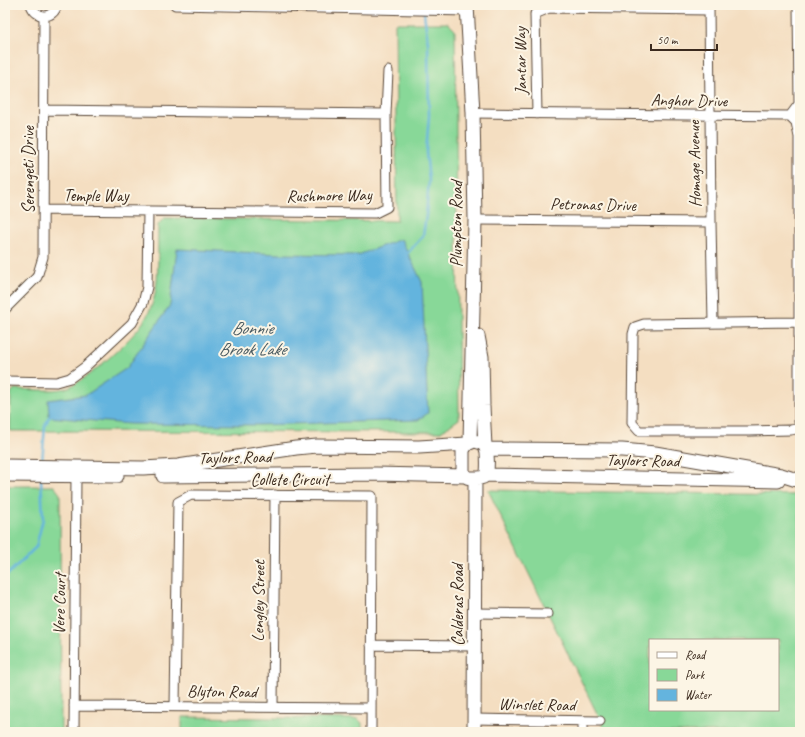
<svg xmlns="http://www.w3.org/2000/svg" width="805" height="737" font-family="Caveat,sans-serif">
  <rect width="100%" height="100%" fill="#fcf5e5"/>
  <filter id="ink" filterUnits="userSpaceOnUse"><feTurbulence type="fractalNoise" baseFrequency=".025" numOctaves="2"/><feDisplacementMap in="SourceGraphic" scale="8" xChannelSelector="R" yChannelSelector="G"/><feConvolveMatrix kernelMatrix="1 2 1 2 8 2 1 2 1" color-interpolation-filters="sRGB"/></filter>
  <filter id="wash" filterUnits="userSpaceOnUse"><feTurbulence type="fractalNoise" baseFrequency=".012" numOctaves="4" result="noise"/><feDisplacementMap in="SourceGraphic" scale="16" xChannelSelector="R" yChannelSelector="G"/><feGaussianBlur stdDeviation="0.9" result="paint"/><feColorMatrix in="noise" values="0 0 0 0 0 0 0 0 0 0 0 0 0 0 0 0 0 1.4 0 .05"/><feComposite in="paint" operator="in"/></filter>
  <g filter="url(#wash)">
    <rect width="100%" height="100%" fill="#f4dec1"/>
    <path fill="#88d898" stroke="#62815b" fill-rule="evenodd" d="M395 23H448L455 30 459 419 441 432 10 431 11 393 14 389C31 389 50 392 66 388 84 383 127 343 139 328 146 319 151 309 154 298 160 275 157 249 158 225L164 218 397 221Z
      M5 486H54L60 494 61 732H5Z
      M488 490 800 495V732H606ZM650 640H778V710H650Z
      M182 717 358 719 362 723V732H182Z"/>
    <path fill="#64b4de" stroke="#506f7e" d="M401 239 422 282 428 413 418 420 258 425 130 424 49 417 48 400 86 395 127 368 170 305 177 249 280 254 358 255Z"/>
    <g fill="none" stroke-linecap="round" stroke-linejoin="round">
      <path stroke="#64b4de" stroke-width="2.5" d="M406 255 423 236 426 215 429 180 426 152 429 116 428 43 423 5
        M42 462 45 426 49 417 52 416
        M5 577 36 547 43 519 41 479"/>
    </g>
  </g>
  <g filter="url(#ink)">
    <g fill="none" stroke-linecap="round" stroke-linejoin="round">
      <defs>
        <path id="street" d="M31 5C36 19 53 20 57 5
          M175 5 467 11
          M709 5 711 222 713 323
          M473 113 790 116 799 104 798 5
          M386 114 388 71
          M537 114 535 14 549 8 709 10
          M790 116 796 122 799 137V422L800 423
          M44 210 375 213 387 207 386 114 44 110
          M475 220 711 222
          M5 309 37 277 43 257 44 16
          M799 322 644 324 635 327 633 334 632 423 639 431H750L791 430 800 428
          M5 381 56 382 70 378 85 367 132 323 143 303 147 287 148 211
          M475 613 548 614
          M371 645 475 646
          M74 706 371 708
          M175 706 178 502 191 495 372 496 371 732
          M273 707 275 495
          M474 719 600 721
          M583 731V721
          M74 732 76 476"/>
        <path id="secondary" d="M467 5 473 113 475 220 470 442
          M478 336 482 357 483 406 485 446
          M474 441C478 442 482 442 485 446 488 450 488 471 486 475 483 479 478 478 474 478 469 478 466 478 463 473V450L467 444Z
          M486 449 622 450 655 453 781 475 800 481
          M5 466 143 468 178 466 296 448 317 446 419 447 467 444
          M5 475 117 476
          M486 475 778 481
          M163 476 376 474 465 476
          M474 732 475 478"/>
      </defs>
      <use href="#street" stroke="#574536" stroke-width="11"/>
      <use href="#secondary" stroke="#574536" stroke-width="15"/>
      <use href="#street" stroke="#fff" stroke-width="9"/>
      <use href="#secondary" stroke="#fff" stroke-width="13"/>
    </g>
  </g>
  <g text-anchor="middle" stroke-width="4" stroke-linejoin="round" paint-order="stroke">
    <g font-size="17" fill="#3b2a1e" stroke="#fcf5e5">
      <text transform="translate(520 61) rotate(-91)" y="6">Jantar Way</text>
      <text transform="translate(689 100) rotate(1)" y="6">Anghor Drive</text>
      <text transform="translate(694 164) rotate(-91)" y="6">Homage Avenue</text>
      <text transform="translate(28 170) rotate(-90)" y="6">Serengeti Drive</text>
      <text x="96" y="201">Temple Way</text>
      <text transform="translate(329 195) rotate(-1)" y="6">Rushmore Way</text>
      <text transform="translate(593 204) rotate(1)" y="6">Petronas Drive</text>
      <text transform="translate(456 224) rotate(-90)" y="6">Plumpton Road</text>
      <text transform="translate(235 457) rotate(-1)" y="6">Taylors Road</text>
      <text transform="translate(643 460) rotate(1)" y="6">Taylors Road</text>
      <text x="290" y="485">Collete Circuit</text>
      <text transform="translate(258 601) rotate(-89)" y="6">Lengley Street</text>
      <text transform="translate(59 604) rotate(-89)" y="6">Vere Court</text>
      <text transform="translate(457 605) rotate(-90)" y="6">Calderas Road</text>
      <text transform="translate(222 691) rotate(1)" y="6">Blyton Road</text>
      <text transform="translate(537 704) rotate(1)" y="6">Winslet Road</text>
    </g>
    <g font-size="18" font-style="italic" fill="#495a61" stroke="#fcf5e5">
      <text x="252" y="334">Bonnie<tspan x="252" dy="21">Brook Lake</tspan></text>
    </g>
  </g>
  <rect width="805" height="737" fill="none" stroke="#fcf5e5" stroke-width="20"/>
  <rect x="649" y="639" width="130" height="72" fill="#fcf5e5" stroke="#afa495"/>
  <rect x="657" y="652" width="20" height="6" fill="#ffffff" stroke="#afa495"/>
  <text x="685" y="659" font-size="12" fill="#3b2a1e">Road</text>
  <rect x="657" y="669" width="20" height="12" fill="#88d898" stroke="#afa495"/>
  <text x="685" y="679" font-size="12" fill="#3b2a1e">Park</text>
  <rect x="657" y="689" width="20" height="12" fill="#64b4de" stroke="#afa495"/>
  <text x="685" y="699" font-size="12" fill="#3b2a1e">Water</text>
  <path d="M651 44v6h66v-6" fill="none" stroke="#3b2a1e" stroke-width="2"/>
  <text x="657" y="44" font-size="12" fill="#3b2a1e" stroke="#fcf5e5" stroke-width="3" paint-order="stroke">50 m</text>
</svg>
